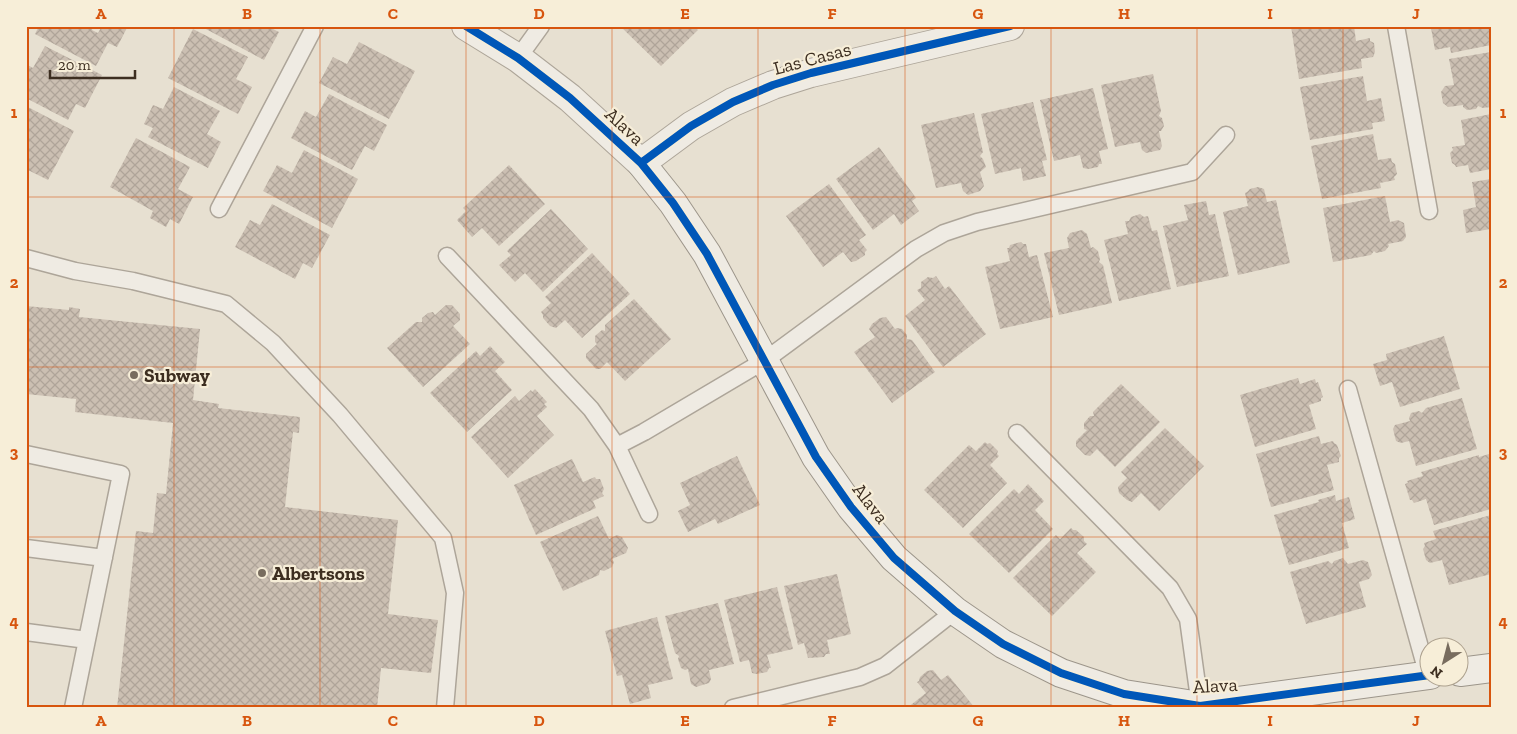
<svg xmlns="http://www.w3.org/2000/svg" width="1517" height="734" font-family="'Zilla Slab',serif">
  <defs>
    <pattern id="building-cross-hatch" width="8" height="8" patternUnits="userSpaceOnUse" patternTransform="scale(1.25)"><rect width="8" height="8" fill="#cbbfb2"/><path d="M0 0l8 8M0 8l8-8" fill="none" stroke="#afa499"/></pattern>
  </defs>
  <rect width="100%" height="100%" fill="#e7e0d1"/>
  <path fill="url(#building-cross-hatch)" d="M39 26H93L92 30 98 33 102 26H128L117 47 108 43 96 66 35 34Z
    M206 26H267L279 32 264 60 204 28Z
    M620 26H694L698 30 661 66Z
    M1291 26H1354L1356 41 1370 38V41L1374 43 1375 52 1373 57 1361 59 1362 68 1299 79Z
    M1438 26H1491V45L1451 53 1450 47 1435 50 1431 28Z
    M193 29 248 57 236 79 252 87 238 114 168 78Z
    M359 42 415 71 389 119 319 83 333 57 347 64Z
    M45 46 102 75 85 108 76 104 68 120 26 98V64L33 68Z
    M1491 52V107L1483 108 1478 106 1476 109 1467 110 1463 107V105L1448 107 1443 103 1441 92 1445 86 1454 85 1449 59Z
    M1153 74 1161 111 1159 116 1162 118 1164 126 1161 131H1159L1162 146 1160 150 1146 153 1142 150 1140 142 1115 147 1101 85Z
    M1363 76 1367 101 1381 98 1385 121 1372 123 1373 129 1310 140 1300 87Z
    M174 87 220 111 207 134 221 142 208 168 148 137 153 128 144 124 153 105 163 109Z
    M1093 88 1108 149 1099 151 1102 164H1099L1098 167 1088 169 1083 168 1080 155 1054 161 1040 100Z
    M329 94 387 125 374 151 365 146 352 170 291 138 305 111 316 117Z
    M1033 102 1047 160 1042 161 1046 176 1023 181 1021 168 995 174 981 114Z
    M26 106 74 131 48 180 26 169Z
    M974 113 983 152 980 156 983 159 986 167 980 172 984 186 980 191 968 195 963 191 961 183 936 188 921 125Z
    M1491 114V169L1470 173 1468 165 1456 167 1455 165 1452 163 1450 153 1453 150 1452 147 1465 145 1461 120Z
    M1373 134 1378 160 1391 158 1392 162 1395 164 1397 174 1394 177 1395 180 1380 183 1381 188 1322 199 1311 146Z
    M136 138 190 167 178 189 193 197 179 224 170 219 166 227 150 218 153 211 110 187Z
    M879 147 916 198 912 201 919 211 901 225 894 214 873 230 836 179Z
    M304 150 358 179 332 228 263 191 277 165 292 173Z
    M509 165 545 204 499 246 482 228 472 237 457 220 466 211 463 208Z
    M1491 179V229L1466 233 1463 210 1476 207 1472 182Z
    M829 184 866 235 859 240 867 250 865 252V255L856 261 851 262 843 252 823 267 786 216Z
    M1258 187 1264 189 1267 202 1276 200 1290 263 1238 275 1223 212 1248 206 1245 193 1247 192 1250 189Z
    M1385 196 1390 222 1398 220 1404 223 1406 237 1403 241 1388 244 1389 246 1385 251 1376 253 1374 251 1371 255 1333 262 1323 208Z
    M1206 201 1209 215 1215 214 1229 276 1177 287 1163 226 1188 220 1184 205Z
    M272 204 330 235 312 268 303 263 295 279 235 247 250 220 260 225Z
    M551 209 588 249 543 292 525 273 515 282 499 265 511 255 507 251Z
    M1140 214 1144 217 1148 216 1152 231 1157 230 1171 289 1119 301 1104 240 1128 234 1125 221H1129L1131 217Z
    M1082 230 1087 234 1091 248 1093 247 1098 251 1100 259 1099 262 1103 265 1112 303 1059 315 1044 253 1069 248 1067 238 1070 233Z
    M1021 242 1023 244H1026L1029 257 1037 255 1053 317 1000 329 985 267 1010 261 1007 248H1009L1010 245Z
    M592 253 630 294 582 338 565 320 556 328 550 326 543 318V315L541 312 551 303 545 297Z
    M936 276 945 289 949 286 986 334 943 367 905 316 925 300 917 290 921 288V282L928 277 933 278Z
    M634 299 671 339 625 381 607 362 600 369H596L586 358V354L597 344 595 342V336L602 330 605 331V325Z
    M446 305H452L460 314V320L453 326 470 344 423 387 387 348 416 322H422V318L428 313 433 312 435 315Z
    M26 306 69 310V307L80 309 79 317 200 329 193 400 219 404 218 408 300 417 299 433 293 432 285 507 398 520 388 614 438 620 431 673 381 668 377 708H117L136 531 153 533 157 493 166 494 173 423 75 412 76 399 26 394Z
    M886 317 895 329 897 328 902 329 907 335V339L912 340 935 372 892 403 854 352 875 337 869 329 872 324 880 318Z
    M1444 336 1460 389 1400 407 1392 382 1380 386 1373 364 1387 360 1386 354Z
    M490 346 505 362 495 371 512 390 467 432 430 393 476 351 480 356Z
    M1298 378 1300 384 1315 379 1316 383 1318 382 1323 397 1321 398V401L1309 405 1316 429 1255 447 1240 395Z
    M1121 384 1160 422 1115 467 1097 449 1090 456 1085 455 1076 446V441L1087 430 1084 429V423L1090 416H1094L1093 412Z
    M535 389 547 402 544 404 547 407 537 416 554 435 508 478 471 437 515 396 519 401 531 390 532 392Z
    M1462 398 1477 449 1416 466 1409 441 1401 443 1396 441 1393 429 1395 425 1410 421 1409 418 1411 413 1419 411 1422 413 1426 408Z
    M1165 428 1204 466 1159 511 1141 493 1132 502 1127 500 1119 493 1118 487 1127 478 1121 472Z
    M1319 436 1321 444 1333 441 1334 443 1337 445 1341 456 1339 458V462L1327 465 1334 490 1271 507 1256 454Z
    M985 442 987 444 990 443 998 451 997 454 999 456 990 465 1007 483 963 528 924 490 969 445 976 451Z
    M1489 454 1491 461V509L1434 525 1426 499 1414 503 1412 500H1410L1405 484 1408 483 1407 481 1423 476 1421 472 1479 455V457Z
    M737 456 760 505 718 524 715 519 688 532 678 511 690 505 680 483Z
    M572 459 583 482 595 477 596 479H600L604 489 602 493 604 496 593 501 596 508 536 535 514 485Z
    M1028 484 1044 501 1035 510 1053 529 1009 573 969 534 1014 489 1019 494Z
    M1335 495 1336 501 1349 497 1355 519 1342 523 1349 548 1289 565 1274 515 1319 502 1318 500Z
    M1491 515V574L1449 585 1442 560 1430 563 1426 560 1423 549 1425 546 1424 543 1436 539 1433 531Z
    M598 516 609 539 617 535 622 537 628 548 626 553 612 559 614 562 612 567 604 571 600 570 599 575 563 591 540 542Z
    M1071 528 1073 530H1076L1084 537V541L1087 544 1077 553 1096 572 1052 616 1013 578 1056 535 1060 539Z
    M1343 558 1348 564 1363 560 1368 562 1372 575 1369 579 1359 582 1366 607 1306 624 1290 572 1328 561 1332 564 1334 561Z
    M837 574 851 634 827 640 830 654H826L824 657 808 658 804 643 798 645 784 586Z
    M777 587 793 649 767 655 771 668H769L767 672 757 674 752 673 749 660 740 662 724 600Z
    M718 603 734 664 709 670 711 679 709 683 696 687 691 684 688 669 685 670 681 668 678 659 679 656 675 653 665 616Z
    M657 617 673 679 648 685 651 698 630 704 622 675 617 676 605 631Z
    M933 670 941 680 948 675 975 708H907L926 693 917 682 919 681 920 677 927 671Z"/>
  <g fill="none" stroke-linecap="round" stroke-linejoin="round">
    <defs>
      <path id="lane" d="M1396 26 1429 211
        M518 58 541 26
        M219 209 315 26
        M447 256 591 409 617 446 649 514
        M26 258 75 271 133 281 226 304 273 343 340 415 443 538 455 593 445 708
        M1348 389 1428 676
        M1017 433 1170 588 1188 619 1200 706
        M617 446 644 432 764 361 916 249 944 233 977 222 1192 172 1226 135
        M26 454 121 474 73 708
        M26 548 104 558
        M26 632 87 640
        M733 708 860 677 885 666 955 611"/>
      <path id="street" d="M466 26 518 58 570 98 641 163 691 126 733 102 773 85 811 73 1010 26"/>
      <path id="secondary" d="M641 163 673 203 707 254 816 457 851 507 894 558 955 611 1003 644 1061 673 1124 694 1200 706 1430 675
        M1460 672 1491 668"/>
    </defs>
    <use href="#lane" stroke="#ada599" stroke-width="19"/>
    <use href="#street" stroke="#ada599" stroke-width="30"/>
    <use href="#secondary" stroke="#9c958a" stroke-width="30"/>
    <use href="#lane" stroke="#efebe3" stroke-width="16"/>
    <use href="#street" stroke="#efebe3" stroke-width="28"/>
    <use href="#secondary" stroke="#efebe3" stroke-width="28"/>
    <defs>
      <path id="cycleway" d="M466 26 518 58 570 98 641 163 673 203 707 254 816 457 851 507 894 558 955 611 1003 644 1061 673 1124 694 1200 706 1430 675
        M641 163 691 126 733 102 773 85 811 73 1010 26"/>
    </defs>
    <use href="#cycleway" stroke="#f7eed8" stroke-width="11"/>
    <use href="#cycleway" stroke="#0057b8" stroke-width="8"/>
  </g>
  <path fill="none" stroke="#d7550e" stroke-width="1" stroke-opacity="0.55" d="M174 26V708M320 26V708M466 26V708M612 26V708M758 26V708M905 26V708M1051 26V708M1197 26V708M1343 26V708M26 197H1491M26 367H1491M26 537H1491"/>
  <g fill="#786c5e" stroke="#f7eed8" stroke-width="2">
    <circle cx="134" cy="375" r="5"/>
    <circle cx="262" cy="573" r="5"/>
  </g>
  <g text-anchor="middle" stroke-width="4.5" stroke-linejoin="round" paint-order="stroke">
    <g font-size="19" fill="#3d2e20" stroke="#f7eed8">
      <text transform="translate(812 58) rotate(-15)" y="7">Las Casas</text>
      <text transform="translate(625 126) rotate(43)" y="7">Alava</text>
      <text transform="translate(871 503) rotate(52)" y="7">Alava</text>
      <text transform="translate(1215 685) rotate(-3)" y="7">Alava</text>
    </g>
    <g font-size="19" font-weight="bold" fill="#3d2e20" stroke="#f7eed8" text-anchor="start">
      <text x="144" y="382">Subway</text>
      <text x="272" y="580">Albertsons</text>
    </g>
  </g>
  <rect width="1517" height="734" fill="none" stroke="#f7eed8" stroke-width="55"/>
  <g transform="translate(1444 662) rotate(216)"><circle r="24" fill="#f7eed8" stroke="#ada18e"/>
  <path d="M0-4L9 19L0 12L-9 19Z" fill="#786c5e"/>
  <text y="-8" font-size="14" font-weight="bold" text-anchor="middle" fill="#3d2e20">N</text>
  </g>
  <path d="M50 70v8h85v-8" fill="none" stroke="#3d2e20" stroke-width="2.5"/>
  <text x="58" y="70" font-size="15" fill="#3d2e20" stroke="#f7eed8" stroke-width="4" paint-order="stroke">20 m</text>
  <rect x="28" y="28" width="1462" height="678" fill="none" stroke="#d7550e" stroke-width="2"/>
  <g font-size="16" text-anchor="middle" font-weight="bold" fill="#d7550e">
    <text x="101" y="19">A</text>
    <text x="247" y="19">B</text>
    <text x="393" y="19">C</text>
    <text x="539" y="19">D</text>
    <text x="685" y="19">E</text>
    <text x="832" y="19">F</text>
    <text x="978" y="19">G</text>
    <text x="1124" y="19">H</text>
    <text x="1270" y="19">I</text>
    <text x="1416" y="19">J</text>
    <text x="14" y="118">1</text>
    <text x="1503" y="118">1</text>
    <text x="14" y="288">2</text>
    <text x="1503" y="288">2</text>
    <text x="14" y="458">3</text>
    <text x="1503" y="458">3</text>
    <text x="14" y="627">4</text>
    <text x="1503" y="627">4</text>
    <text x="101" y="726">A</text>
    <text x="247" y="726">B</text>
    <text x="393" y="726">C</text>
    <text x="539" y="726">D</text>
    <text x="685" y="726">E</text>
    <text x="832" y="726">F</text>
    <text x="978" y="726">G</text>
    <text x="1124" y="726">H</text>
    <text x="1270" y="726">I</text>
    <text x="1416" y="726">J</text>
  </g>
</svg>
